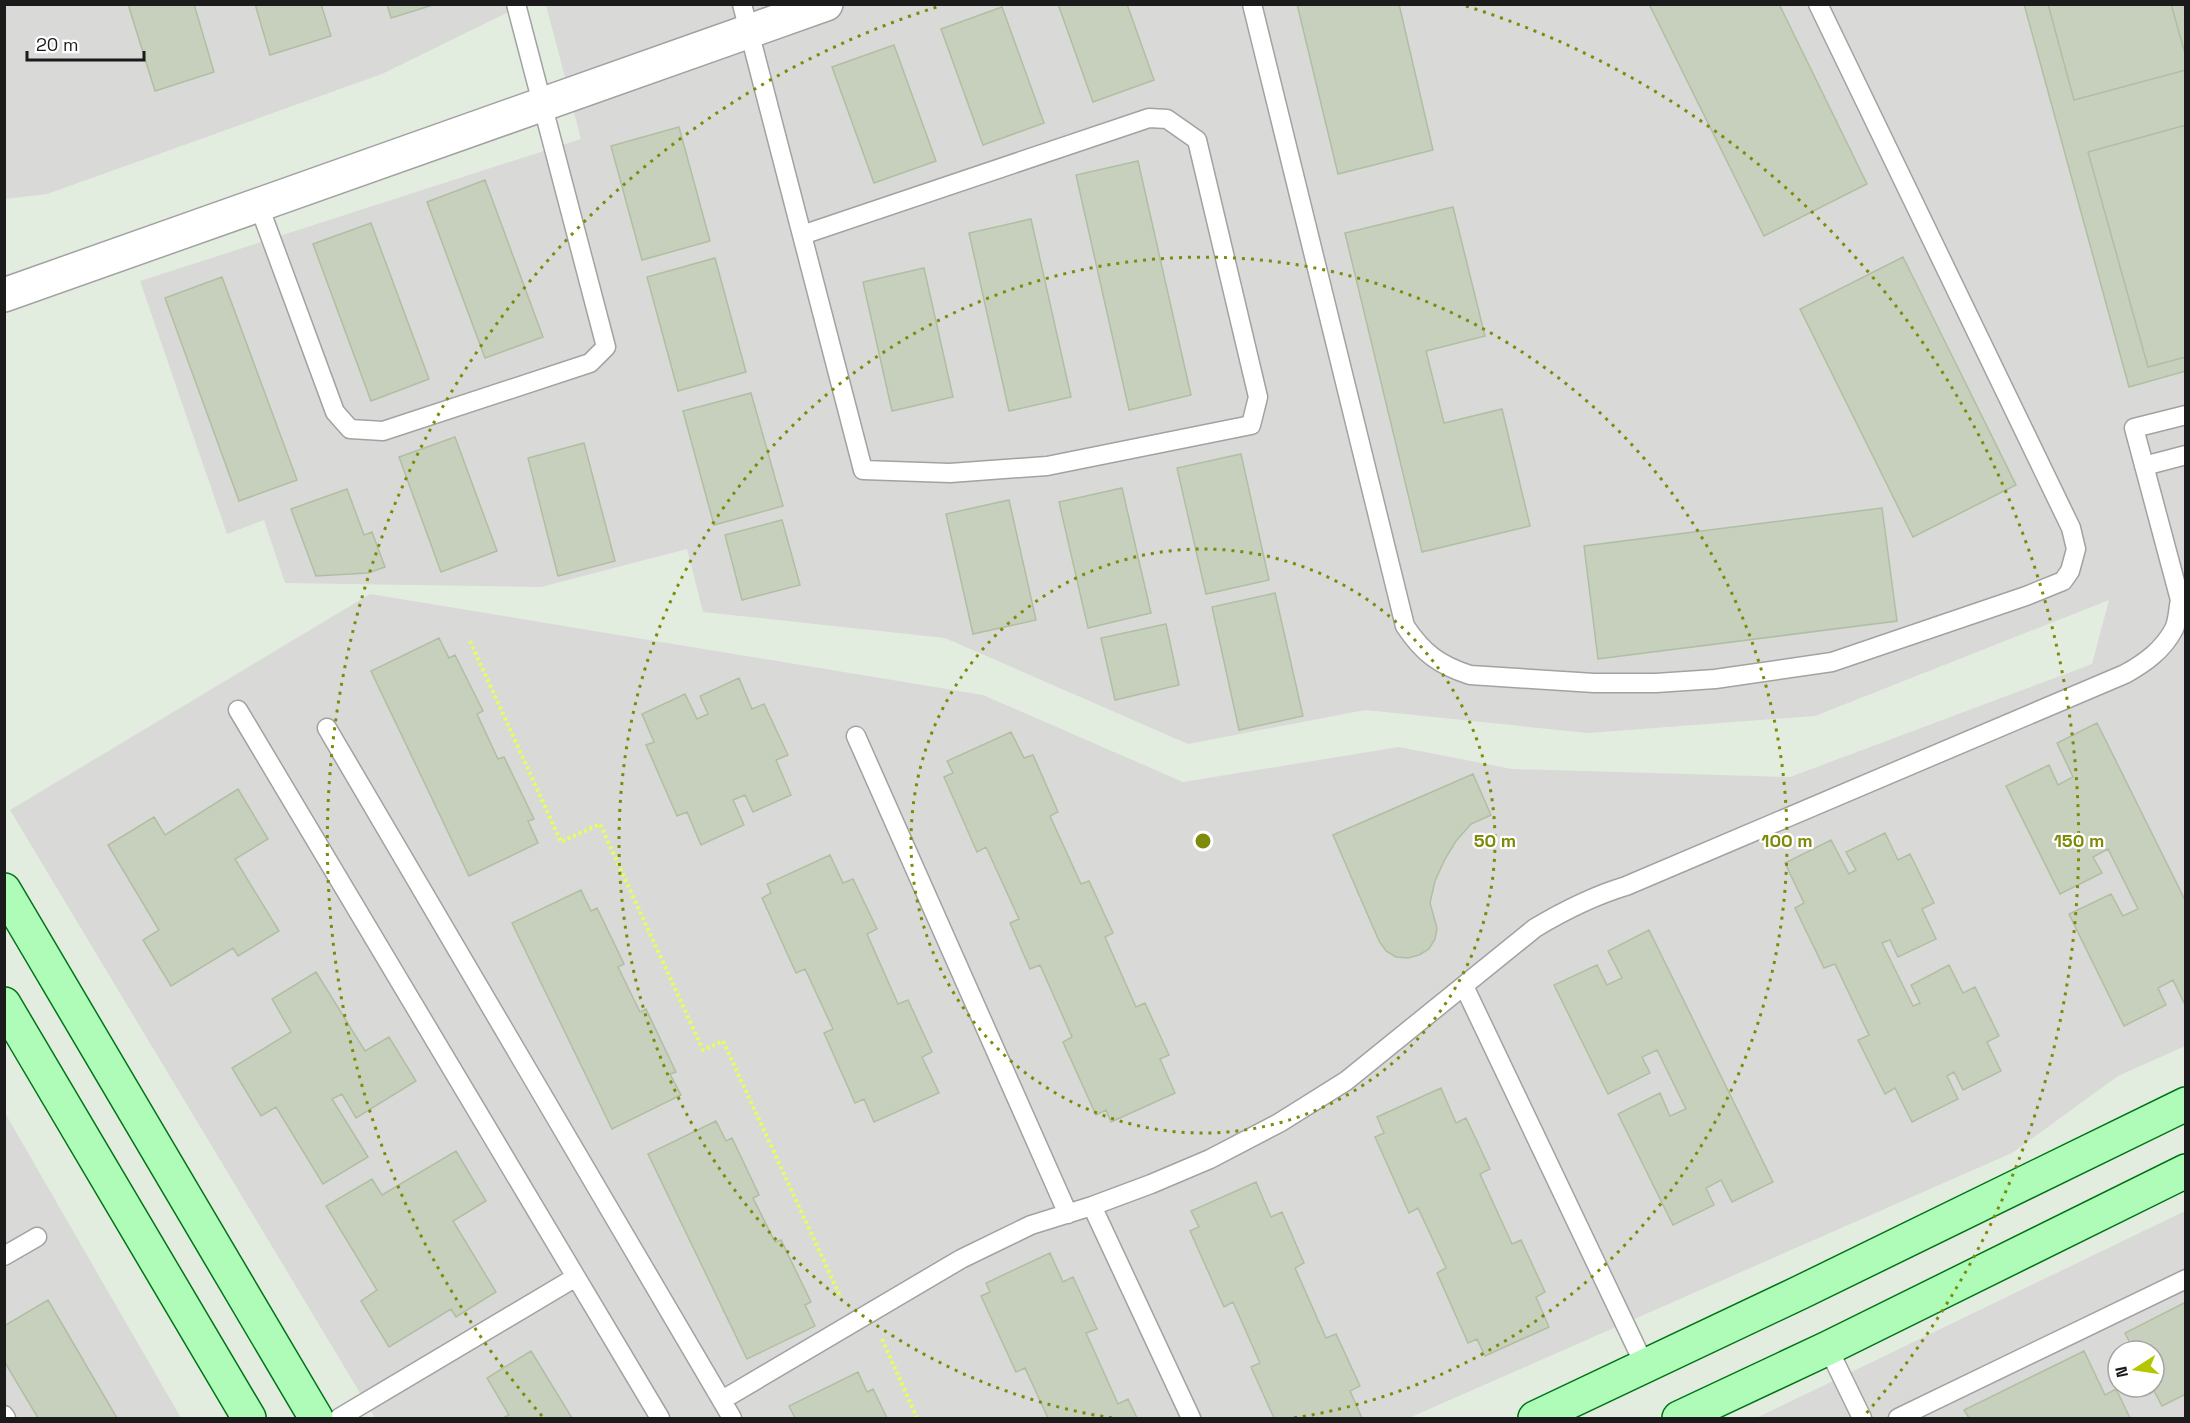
<svg xmlns="http://www.w3.org/2000/svg" width="2190" height="1423" font-family="'Space Grotesk',sans-serif">
  <rect width="100%" height="100%" fill="#e3eddf"/>
  <path fill="#d9d9d8" fill-rule="evenodd" d="M4 5H523L382 74 47 194 5 199Z
    M546 5H2185V1046L2118 1076 2012 1153 1409 1418H375L10 810 370 594 983 695 1183 782 1399 747 1512 769 1790 777 2092 664 2109 600 1815 716 1588 733 1365 710 1188 744 945 638 703 612 687 549 541 587 285 583 264 520 227 534 140 281 581 139Z
    M5 1113 181 1418H5Z
    M2185 1211V1418H1756ZM2118 1351H2154V1387H2118Z"/>
  <path fill="#c6d0bd" stroke="#b0bfa1" stroke-width="1.5" d="M128 4H194L214 72 155 91Z
    M255 4H321L331 36 270 55Z
    M387 4H436L391 18Z
    M1058 4H1127L1154 80 1093 102Z
    M1297 4H1399L1433 150 1338 174Z
    M1649 4H1779L1867 184 1764 236Z
    M2024 4H2186V371L2129 387Z
    M2048 4H2171L2186 57V70L2074 100Z
    M1002 7 1044 123 983 145 941 29Z
    M894 45 936 161 874 183 832 67Z
    M2186 125V357L2148 367 2088 152Z
    M679 127 710 241 642 260 611 146Z
    M1138 161 1191 395 1129 410 1076 175Z
    M485 180 543 337 485 358 427 202Z
    M1453 207 1485 336 1426 351 1444 423 1502 409 1530 526 1422 552 1345 233Z
    M1031 219 1071 397 1009 411 969 233Z
    M371 223 429 379 371 401 313 244Z
    M1903 257 2016 485 1913 537 1800 309Z
    M715 258 746 372 678 391 647 277Z
    M924 268 953 397 892 411 863 282Z
    M222 277 297 480 239 501 165 298Z
    M751 393 783 506 714 525 683 411Z
    M455 437 497 551 441 572 399 457Z
    M584 443 615 561 558 576 528 458Z
    M1241 454 1269 580 1206 594 1177 468Z
    M1122 488 1151 613 1088 628 1059 502Z
    M347 489 364 535 372 532 385 567 368 573 316 576 291 509Z
    M1009 500 1036 620 973 634 946 514Z
    M1882 508 1897 621 1598 659 1584 546Z
    M782 520 800 585 742 600 725 535Z
    M1275 593 1303 716 1239 730 1212 607Z
    M1166 624 1179 685 1115 700 1101 638Z
    M439 638 449 658 455 655 483 711 477 714 498 759 504 757 534 819 528 821 538 843 469 876 371 671Z
    M739 678 752 709 764 704 788 755 776 760 791 795 753 812 745 795 733 800 744 825 701 845 687 812 677 816 646 745 654 742 642 714 685 694 697 719 708 714 700 696Z
    M2097 723 2186 902V1007L2173 980 2158 988 2166 1005 2124 1026 2069 914 2111 894 2123 916 2138 909 2108 849 2093 857 2102 873 2060 894 2006 786 2049 765 2058 785 2073 777 2057 743Z
    M1011 732 1024 758 1033 755 1058 812 1050 816 1081 884 1089 881 1113 933 1105 937 1136 1007 1145 1003 1169 1055 1160 1059 1175 1093 1111 1122 1106 1110 1096 1115 1063 1042 1072 1037 1040 965 1030 969 1010 923 1019 919 986 847 977 852 944 777 953 773 947 761Z
    M1473 774 1491 815 1471 824 1456 841 1445 859 1435 881 1430 903 1437 928 1435 939 1429 949 1419 955 1408 958 1396 957 1386 951 1379 941 1333 835Z
    M238 789 268 839 235 859 279 931 238 956 233 948 171 986 143 940 159 930 108 845 154 817 165 835Z
    M1885 833 1898 860 1910 854 1934 903 1922 909 1936 939 1898 957 1890 940 1882 943 1913 1006 1920 1003 1911 985 1949 965 1963 993 1975 987 1999 1036 1987 1042 2001 1071 1963 1090 1954 1072 1947 1076 1958 1099 1912 1122 1895 1088 1885 1094 1858 1040 1869 1035 1835 964 1824 968 1795 908 1804 903 1785 863 1831 840 1849 874 1856 870 1846 852Z
    M830 855 843 883 853 879 877 929 867 934 898 1004 908 1000 932 1052 922 1057 939 1093 874 1122 864 1099 855 1103 824 1033 833 1029 805 969 796 973 762 898 771 893 767 884Z
    M581 890 591 911 597 908 624 964 618 967 640 1012 646 1009 676 1072 670 1074 681 1095 612 1129 512 923Z
    M1649 930 1773 1182 1732 1202 1721 1180 1706 1188 1714 1205 1673 1225 1618 1114 1660 1093 1670 1116 1686 1109 1657 1050 1642 1057 1650 1073 1608 1094 1554 985 1597 965 1607 985 1622 978 1608 951Z
    M316 972 365 1051 389 1037 416 1081 356 1118 342 1094 332 1099 368 1157 323 1184 276 1107 261 1116 232 1068 291 1032 272 999Z
    M1441 1088 1456 1123 1466 1118 1490 1169 1480 1174 1512 1244 1521 1240 1545 1292 1536 1297 1549 1327 1485 1356 1477 1339 1468 1343 1437 1273 1446 1268 1418 1208 1409 1213 1375 1137 1384 1133 1377 1117Z
    M716 1121 726 1141 732 1138 759 1195 753 1198 775 1242 781 1240 811 1302 805 1305 815 1326 747 1359 648 1154Z
    M456 1151 486 1201 453 1221 496 1292 456 1317 451 1309 389 1347 361 1301 377 1290 326 1206 372 1179 382 1195Z
    M1256 1182 1271 1217 1282 1212 1304 1263 1295 1268 1326 1338 1336 1334 1360 1386 1350 1391 1362 1418H1274L1251 1367 1260 1363 1233 1302 1224 1307 1190 1231 1199 1227 1191 1211Z
    M1050 1253 1063 1282 1073 1277 1097 1329 1086 1333 1118 1404 1128 1399 1137 1418H1048L1025 1368 1016 1372 981 1296 990 1292 986 1283Z
    M48 1300 117 1418H38L4 1361V1326Z
    M2186 1302V1394L2162 1406 2152 1387H2154V1351H2134L2125 1333Z
    M531 1351 572 1418H503L509 1415 487 1378Z
    M2084 1351 2105 1395 2116 1389 2130 1418H1969L1964 1410Z
    M858 1372 867 1392 873 1389 887 1418H795L789 1406Z"/>
  <g fill="none" stroke-linecap="round" stroke-linejoin="round">
    <defs>
      <path id="lane" d="M742 4 863 470 950 473 1047 466 1251 425 1258 397 1197 140 1167 119 1149 118 802 235
        M1252 4 1405 626C1423 653 1439 665 1470 675L1594 683H1656L1715 679 1832 662 2026 596 2063 581 2070 571 2076 549 2071 528 1818 4
        M259 206 335 412 350 429 383 431 590 363 606 347 516 4
        M2144 466 2186 455
        M238 710 660 1418
        M327 728 732 1418
        M856 736 1068 1214
        M1464 986 1645 1366
        M1092 1206 1191 1418
        M4 1256 37 1237
        M1828 1348 1862 1418
        M722 1400 961 1259 1031 1225 1092 1206 1151 1184 1210 1159 1279 1123 1346 1081 1535 928C1565 910 1593 896 1626 886L2125 674C2145 663 2163 650 2174 629 2178 621 2178 609 2180 600L2134 428 2186 415
        M4 1415 6 1418
        M339 1418 576 1277
        M1898 1418 2186 1279"/>
      <path id="street" d="M4 295 826 4"/>
      <path id="secondary" d="M4 890 316 1418
        M4 1004 249 1418
        M1535 1418 1801 1292 2186 1104
        M1679 1418 1828 1348 2186 1171"/>
    </defs>
    <use href="#lane" stroke="#a2a2a2" stroke-width="21"/>
    <use href="#street" stroke="#a2a2a2" stroke-width="36"/>
    <use href="#secondary" stroke="#007417" stroke-width="36"/>
    <path stroke="#e1ff5f" stroke-width="4" stroke-dasharray="3 3" stroke-linecap="butt" d="M470 641 561 842 600 824 703 1050 723 1041 840 1296
      M882 1339 917 1418"/>
    <use href="#lane" stroke="#fff" stroke-width="18"/>
    <use href="#street" stroke="#fff" stroke-width="33"/>
    <use href="#secondary" stroke="#affcb9" stroke-width="33"/>
  </g>
  <g fill="none" stroke="#7e8a09" stroke-width="3" stroke-dasharray="3 6">
    <circle cx="1203" cy="841" r="292"/>
    <path d="M1112 1418A584 584 0 1 1 1294 1418"/>
    <path d="M542 1416A876 876 0 0 1 940 6M1466 6A876 876 0 0 1 1864 1416"/>
  </g>
  <circle cx="1203" cy="841" r="9" fill="#7e8a09" stroke="#fff" stroke-width="3"/>
  <g font-size="18" text-anchor="middle" font-weight="bold" fill="#7e8a09" stroke="#fff" stroke-width="4.5" stroke-linejoin="round" paint-order="stroke">
    <text x="1495" y="847">50 m</text>
    <text x="1787" y="847">100 m</text>
    <text x="2079" y="847">150 m</text>
  </g>
  <rect width="2190" height="1423" fill="none" stroke="#1b1b1b" stroke-width="12"/>
  <g transform="translate(2136 1369) rotate(258)"><circle r="28" fill="#ffffff" stroke="#a4a4a4" stroke-width="1.5"/>
  <path d="M0-4.5L10 22L0 15L-10 22Z" fill="#b4c600"/>
  <text y="-9" font-size="16" font-weight="bold" text-anchor="middle" fill="#1b1b1b">N</text>
  </g>
  <path d="M27 51v9h117v-9" fill="none" stroke="#1b1b1b" stroke-width="3"/>
  <text x="36" y="51" font-size="18" fill="#1b1b1b" stroke="#ffffff" stroke-width="4.5" paint-order="stroke">20 m</text>
</svg>
